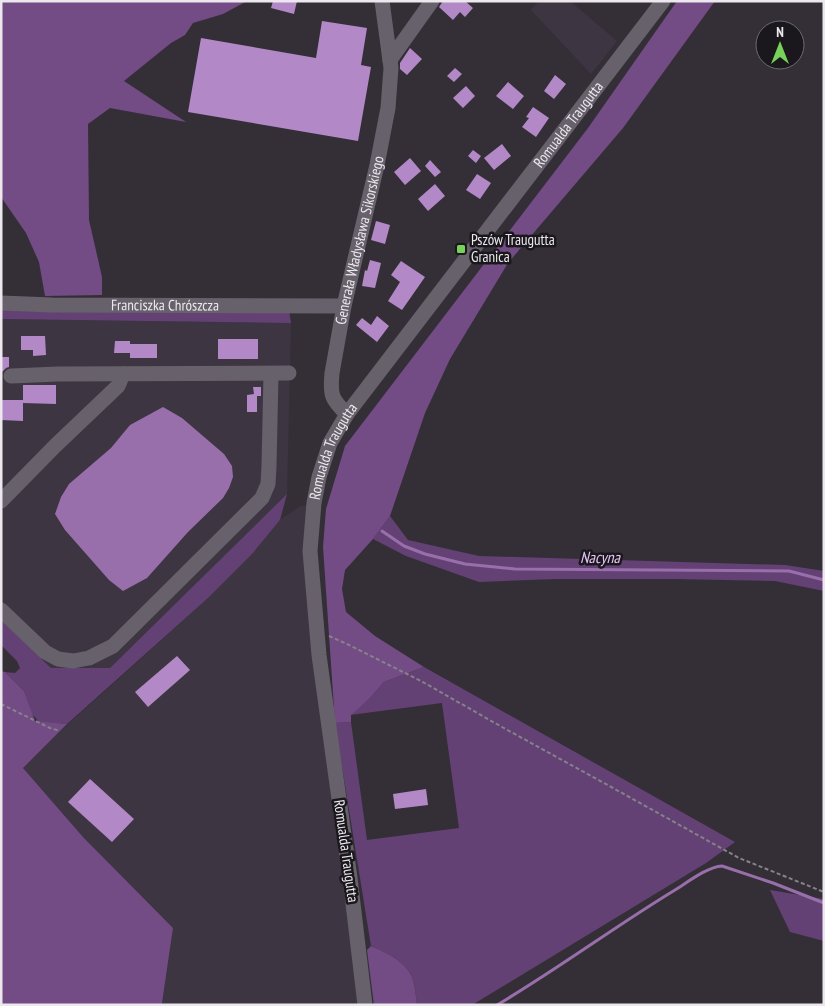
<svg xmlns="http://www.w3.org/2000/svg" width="825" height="1006" font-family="'PT Sans Narrow',sans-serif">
  <rect width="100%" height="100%" fill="#342f37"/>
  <path fill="#3e3543" d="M539 1H570L617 41 591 74 531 10Z
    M1 319 291 323 287 494 110 668H51L1 620Z
    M314 503 310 551 365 1005H160L162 1003 173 928 83 837 23 768 60 731 103 693 208 598 252 554 280 520 299 507Z"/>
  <path fill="#644174" d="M1 308 289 310 291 323 1 319Z
    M287 494 280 520 252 554 208 598 67 724 39 722 32 714 24 691 5 672 15 673 20 668 17 661 1 645V620L51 668H110Z
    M390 516 408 540 479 556 785 565 824 571V591L775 581 675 579H556L479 582 406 556 373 539Z
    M424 667 735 842 706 863 472 1005H417C416 996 415 986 412 977 405 961 386 952 371 946L335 723 351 722 367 840 459 828 442 703 350 715 370 698 384 682Z
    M770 890 824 899V941L790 932Z"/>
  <path fill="#734b85" d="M1 1H247L223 14 193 23 185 35 171 43 124 81 186 122 110 108 88 124 89 220 102 277V295L45 296 39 262 26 233 1 197Z
    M677 1H715L623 128 508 263 450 359 425 413 390 516 373 539 345 570 342 589 346 612 375 636 424 667 384 682 370 698 351 715V722L335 723 323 547 326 509 345 446 588 128Z
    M1 671 5 672 24 691 35 721 67 724 23 768 83 837 173 928 162 1003 160 1005H1Z
    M371 946C386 952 405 961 412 977 415 986 416 996 417 1005H374L367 950Z"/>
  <path fill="#986fab" d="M163 407 182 418 224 454 232 466 233 477 229 488 223 498 188 532 147 578 123 591 109 580 65 530 55 514 61 497 69 484 111 448 130 425Z"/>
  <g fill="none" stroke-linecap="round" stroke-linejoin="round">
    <path stroke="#986fab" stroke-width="3" d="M382 531 404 546 425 554 465 564 515 569 789 571 824 580
      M497 1005C558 969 614 927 675 890 688 882 707 867 722 866L773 883 824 903"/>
  </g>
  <path fill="#b288c6" d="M273 1H297L294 14 271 8Z
    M443 1H465L473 8 465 17 460 12 453 20 439 7Z
    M322 21 367 28 361 65 371 67 358 141 188 112 201 38 316 58Z
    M410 48 422 59 407 75 400 69V63Z
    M455 68 462 74 454 82 447 76Z
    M555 75 566 84 554 99 544 91Z
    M508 82 524 96 513 109 496 96Z
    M466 86 475 96 463 108 453 98Z
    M533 107 549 118 536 137 522 127 529 118 526 117Z
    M502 144 511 156 494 170 484 158Z
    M473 150 481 156 476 163 468 156Z
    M410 158 421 171 405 185 394 172Z
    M430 160 441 172 435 177 425 166Z
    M477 174 491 183 480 199 466 190Z
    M435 184 445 196 428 211 418 199Z
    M376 221 390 225 385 244 371 240Z
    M370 260 381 263 375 288 362 286 365 270 367 271Z
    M401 261 425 277 402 310 388 301 400 282 391 275Z
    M377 316 389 326 377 342 356 325 362 318 371 325Z
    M21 336H45L46 355 33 356V350H21Z
    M218 339H258V359H218Z
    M115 341H130V344H157V358H130V353H114Z
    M1 357H9V367L6 368 1 373Z
    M23 385H56V404L23 403V421L1 420V400H23Z
    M253 387H261V396H257V412H247V395L254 394Z
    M177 656 190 670 148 707 135 692Z
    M90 779 134 819 112 842 68 802Z
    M426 789 428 805 395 809 393 794Z"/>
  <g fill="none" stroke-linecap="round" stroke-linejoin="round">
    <path stroke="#878289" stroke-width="2" stroke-dasharray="4 2.5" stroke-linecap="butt" d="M329 636 347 644 421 681 502 727 613 788 739 858 824 892
      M1 704 50 728 60 731"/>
    <g stroke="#67616b" stroke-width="15">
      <path d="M390 60 432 1"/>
      <path id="s1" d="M1 303 52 305 344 306"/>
      <path d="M11 376 58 374 289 373"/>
      <path id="s2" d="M347 414C331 399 330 395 332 373L344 306 377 165 388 108 391 68 382 1"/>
      <path d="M1 501 55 446 118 386 123 374"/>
      <path d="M1 610 45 652 58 659 73 661 89 658 113 646 262 498 268 484 269 466 271 374"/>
      <path id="s3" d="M365 1005 350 878 319 655 310 551 314 503 319 477 330 443 347 414 663 1"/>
    </g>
  </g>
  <rect fill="#77d259" stroke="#1a181c" stroke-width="2" x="456" y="244" width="10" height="10" rx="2.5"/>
  <g text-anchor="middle" stroke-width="5" stroke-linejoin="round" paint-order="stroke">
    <g font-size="15" fill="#ece8ee" stroke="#1a181c">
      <text dy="5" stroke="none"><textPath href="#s3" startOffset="966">Romualda Traugutta</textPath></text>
      <text dy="5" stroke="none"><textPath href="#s2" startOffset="182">Generała Władysława Sikorskiego</textPath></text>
      <text dy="5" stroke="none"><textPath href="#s1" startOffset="164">Franciszka Chrószcza</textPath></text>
      <text dy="5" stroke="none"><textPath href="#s3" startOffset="561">Romualda Traugutta</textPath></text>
      <text transform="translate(346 851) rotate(82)" y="5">Romualda Traugutta</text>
    </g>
    <g font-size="15" fill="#ece8ee" stroke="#1a181c" text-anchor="start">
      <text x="471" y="245">Pszów Traugutta<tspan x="471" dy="17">Granica</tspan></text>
    </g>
    <g font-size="16" font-style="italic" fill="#e6c4f7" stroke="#1a181c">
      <text x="600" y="563">Nacyna</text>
    </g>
  </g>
  <rect width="825" height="1006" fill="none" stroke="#ece8ee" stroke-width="5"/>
  <g transform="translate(780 45)"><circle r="24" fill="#1a181c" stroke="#6e6b70"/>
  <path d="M0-4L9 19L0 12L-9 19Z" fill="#77d259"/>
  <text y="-8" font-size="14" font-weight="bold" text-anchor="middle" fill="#ece8ee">N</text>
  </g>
</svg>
